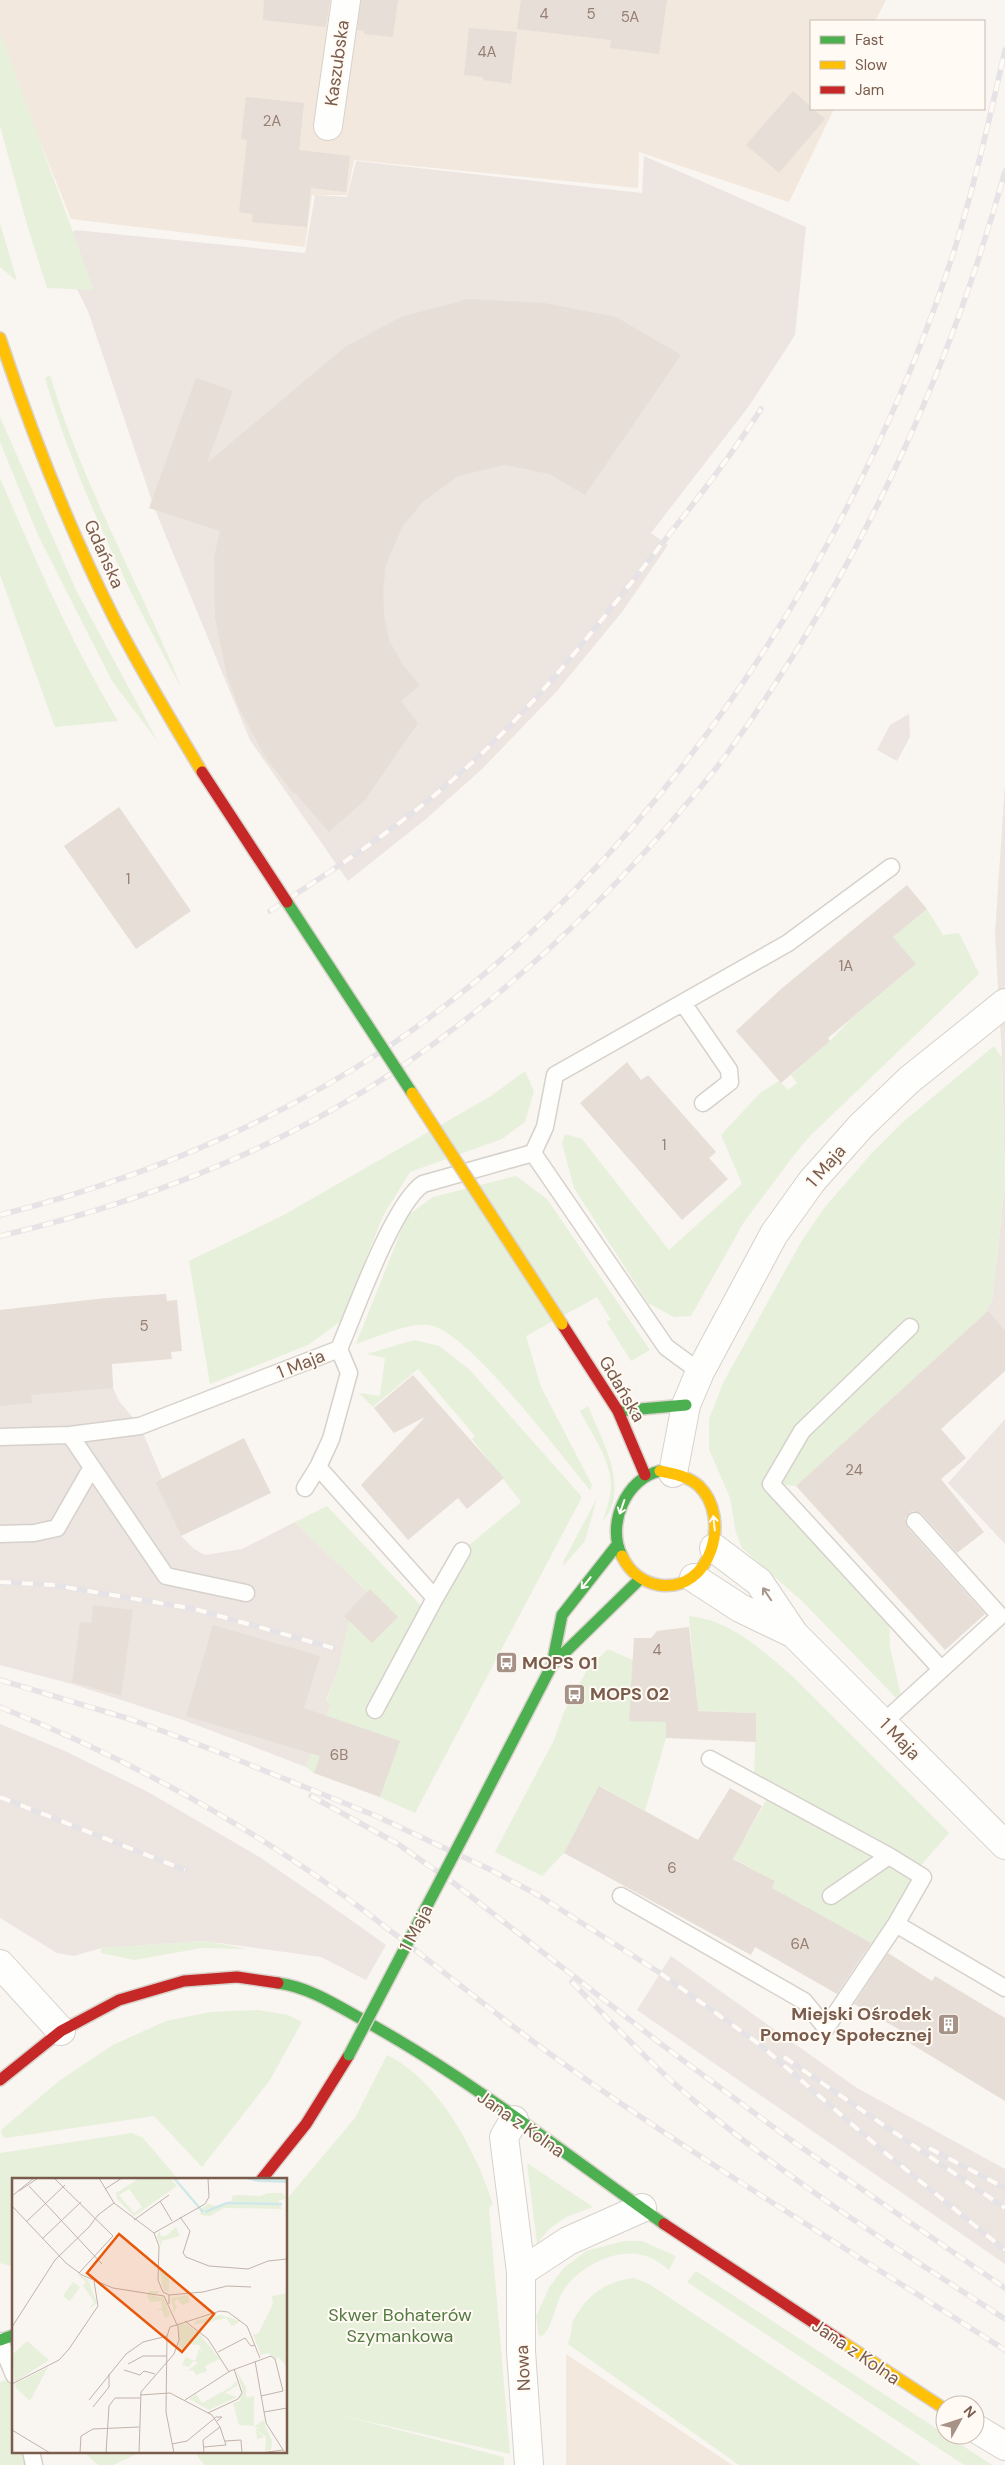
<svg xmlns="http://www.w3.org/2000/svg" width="1005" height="2465" font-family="'DM Sans',sans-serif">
  <rect width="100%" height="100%" fill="#f9f5f0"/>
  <path fill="#f2e8de" d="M0 0H886L875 21H811V109H834L789 202 639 152 638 188 354 160 347 195H312L305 247 71 219 0 41Z
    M566 2354 732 2465H566Z"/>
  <path fill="#ede5e0" d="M644 156 806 227 795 335 749 406 651 533 668 545 622 612 557 691 482 769 426 819 348 881 250 740 154 507 88 311 58 252 75 230 305 253 315 195 347 197 356 161 642 193Z
    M909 714 910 737 897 761 877 750 890 725Z
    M1005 784V1336L985 1314 992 1300 1005 1185 1002 1058 995 934Z
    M106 1299 113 1388 119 1401 140 1426 162 1478 155 1482 181 1536 194 1549 205 1555 242 1549 295 1522 367 1592 398 1617 372 1643 349 1621 340 1664 326 1700 332 1703 306 1767 186 1721 72 1684 0 1665V1310Z
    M1005 1419V1544L948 1483Z
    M0 1724 65 1751 148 1792 261 1858 341 1913 386 1945 366 1980 321 1957 204 1941 101 1948 74 1956 57 1953 0 1918Z
    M671 1956 857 2088 1005 2169V2264L637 2010Z"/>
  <path fill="#e7f0db" d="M0 32 94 290 47 288 28 228 0 126Z
    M0 223 17 281 0 267Z
    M50 375C82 485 140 584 182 689 127 589 78 488 45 378Z
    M0 417 76 590 158 742 112 681 38 535 0 442Z
    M0 478C36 561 71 643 118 721L55 727 0 575Z
    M927 909 943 935 959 933 979 974 811 1135 794 1155 744 1222 691 1316 674 1317 648 1303 574 1188 562 1143 565 1134 582 1139 669 1250 742 1184 721 1135 761 1092 779 1081 788 1090 797 1083 791 1075 830 1041 851 1019 916 964 893 937Z
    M994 1046 1002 1058 1005 1185 992 1300 985 1314 796 1486 772 1484 889 1613 890 1647 903 1705 802 1601 742 1548 736 1533 730 1498 709 1449V1419L723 1383 801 1242 825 1207 871 1154 902 1123Z
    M525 1071 534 1091 525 1122 502 1139 410 1172 383 1216 341 1321 308 1345 210 1384 189 1261 282 1216 491 1096Z
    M516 1176 547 1199 650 1350 631 1361 606 1321 611 1320 597 1297 526 1336 541 1387 592 1485 590 1490C560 1454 472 1337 433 1326 413 1320 375 1338 356 1344L407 1216 433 1197Z
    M414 1340 439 1346 469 1369 582 1497 415 1813 375 1795 314 1773 306 1767 331 1704 326 1701 340 1664 349 1620 372 1643 398 1617 367 1592 295 1522 327 1506 427 1612 462 1551 521 1502 472 1439 475 1436 418 1369 373 1407 359 1393 380 1396 385 1358 367 1354Z
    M588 1406C601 1439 631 1488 603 1521 606 1510 611 1498 611 1487 612 1461 591 1433 580 1411Z
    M597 1498 585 1541 563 1566 564 1560Z
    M689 1616C730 1620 759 1648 789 1673L949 1833 916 1871 923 1877 875 1956 800 1915 805 1906 792 1899 767 1897 775 1881 727 1855 743 1841 771 1792 754 1783 756 1713 685 1710 666 1702V1738L645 1811 600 1786 564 1853 542 1876 495 1852 554 1740 564 1712 588 1668 608 1649C627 1659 648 1663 666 1675L694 1671Z
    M204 1941 248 1949 202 1948 134 1960 101 1953V1948Z
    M258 2010 288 2015 302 2022 270 2080 202 2167 154 2116 6 2138 2 2136 1 2130 59 2081 113 2045 166 2021 211 2012Z
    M387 2055C439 2080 476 2151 493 2204L489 2208 510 2454 340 2415 504 2457V2465H204L194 2451H286V2200L355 2118Z
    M132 2133 143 2138 178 2179H14V2267L0 2263V2153Z
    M527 2163 593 2207 566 2217 549 2229 537 2244Z
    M624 2241H642L676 2256 669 2270C660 2263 653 2257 642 2255 614 2248 578 2268 563 2291 555 2303 552 2334 539 2337L536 2316 550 2286 564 2268 586 2251Z
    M696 2271 992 2465H964L687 2282Z
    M634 2278 649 2284 921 2465H739L568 2344C571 2336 571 2330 573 2321 574 2317 579 2312 581 2308 595 2289 611 2281 634 2278Z
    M14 2378V2451H31L34 2465H0V2382Z
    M83 2451H143L113 2465H98Z"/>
  <path fill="#e6ded7" d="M264 0H330L326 27 263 20Z
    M361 0H398L393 37 364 34V31L357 30Z
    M521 0H667L659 54 610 48 611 40 517 29Z
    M469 28 517 32 511 84 483 80V77L464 75Z
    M793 91 825 119 779 173 746 145Z
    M246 97 304 103 299 150 350 156 346 192 311 188 307 227 252 222 253 214 239 212 247 140 241 139Z
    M468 299 544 303 616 317 681 355 585 495 549 474 505 465 458 476 423 502 402 527 386 565 383 590 384 614 389 640 403 665 420 685 401 701 418 723 365 800 329 832 295 793 294 794 265 757 239 708 227 676 215 618 214 557 220 531 149 508 196 378 233 391 207 463 345 347 401 317Z
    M119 807 191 911 136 949 64 846Z
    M907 885 927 909 893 937 916 964 828 1038 830 1041 781 1083 736 1031 781 989Z
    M627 1062 641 1080 648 1075 716 1152 709 1158 728 1179 682 1220 580 1103Z
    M166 1294 167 1301 177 1300 182 1351 171 1352 172 1359 112 1364 113 1388 31 1395 32 1403 0 1406V1310L106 1298Z
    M988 1311 1005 1331V1371L941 1429 966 1458 941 1479 984 1532 957 1553 922 1514 912 1511 905 1518 908 1528 985 1614 945 1650 796 1486Z
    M413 1375 504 1478 467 1509 458 1498 408 1540 361 1485 425 1417 394 1433 374 1408Z
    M244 1438 271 1493 181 1536 155 1482Z
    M370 1589 398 1617 372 1643 344 1616Z
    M93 1605 133 1610 121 1696 72 1682 80 1622 91 1623Z
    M213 1625 320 1656 304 1708 400 1741 380 1797 314 1773 320 1756 186 1716Z
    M689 1627 698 1711 756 1713V1742L666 1738V1722L629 1721 634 1638H651L657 1631Z
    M599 1786 698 1840 730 1788 762 1806 733 1859 775 1881 772 1888 871 1943 837 1994 755 1947 751 1955 564 1853Z
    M888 1953 932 1981 935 1976 1005 2018V2101L898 2036 902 2031 854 2004Z"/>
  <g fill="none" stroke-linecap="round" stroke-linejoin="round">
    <defs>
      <path id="lane" d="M683 1003 729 1070 730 1082 703 1103
        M910 1327 802 1431 771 1484 941 1669
        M339 1349 349 1373 331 1439 318 1467 435 1598 375 1710
        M700 1372 666 1347 533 1153 545 1127 555 1075 788 943 891 867
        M70 1435 166 1576 246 1593
        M0 1437 70 1435 140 1426 339 1349C355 1312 393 1204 423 1184L533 1153
        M305 1488 318 1467
        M0 1534 34 1533 57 1528 92 1467
        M435 1598 462 1551
        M884 1722 1000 1616 915 1521
        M710 1759 889 1856 923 1877 896 1924
        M621 1896 804 2001 826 2028 896 1924 1005 1988
        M831 1896 889 1856
        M0 2341 14 2375
        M31 2451 34 2465"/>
      <path id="street" d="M328 126 346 0
        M673 1473 686 1405 700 1372 774 1234 812 1181 861 1126 909 1080 1005 1003
        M714 1548 759 1582 794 1634 1005 1845
        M694 1578 740 1608 792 1633
        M0 1964 61 2031
        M514 2120 504 2137 521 2272V2351L529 2465
        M521 2272 568 2241 642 2208
        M975 2428 1005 2446"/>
      <path id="fast" d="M618 1411 686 1405
        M622 1556C606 1525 626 1478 660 1471
        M552 1665 640 1579
        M474 1816 552 1665 562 1615 617 1545
        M278 1983C309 1987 338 2006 365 2021 468 2078 567 2155 664 2224
        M0 2340 14 2335"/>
      <path id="slow" d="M0 338C32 434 69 529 115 620 142 672 172 722 202 772
        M622 1556C629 1571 642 1582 659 1585 711 1593 732 1518 699 1486 688 1476 674 1474 660 1471
        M841 2341 945 2409"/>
      <path id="jam" d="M562 1324 618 1411 645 1475
        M0 2080 61 2031 119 2000 184 1981 237 1977 278 1983
        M262 2179 306 2124 349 2055
        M664 2224 841 2341"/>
    </defs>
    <use href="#lane" stroke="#d7d1cb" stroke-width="19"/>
    <use href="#street" stroke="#d7d1cb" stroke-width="30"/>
    <use href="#fast" stroke="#d9d2cb" stroke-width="14"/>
    <use href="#slow" stroke="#d9d2cb" stroke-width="14"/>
    <use href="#jam" stroke="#d9d2cb" stroke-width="14"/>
    <use href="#lane" stroke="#fefefd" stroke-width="16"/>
    <use href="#street" stroke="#fefefd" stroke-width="28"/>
    <use href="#fast" stroke="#4caf50" stroke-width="11"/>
    <use href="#slow" stroke="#ffc107" stroke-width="11"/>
    <use href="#jam" stroke="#c62828" stroke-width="11"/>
    <defs>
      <path id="rail" d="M270 911C334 869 400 827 457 776 526 716 583 644 639 573 681 519 724 467 761 409
        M0 1215C138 1180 269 1126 388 1047 656 866 857 553 955 248 975 183 990 117 1005 50
        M0 1236C142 1203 283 1148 404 1065 502 997 589 917 667 827 687 803 708 780 726 755 853 581 948 379 1005 171
        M0 1582 53 1585 195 1609 333 1648
        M0 1680 133 1720 221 1753 376 1816 489 1869 538 1895 660 1973 759 2044 883 2151 1005 2250
        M0 1707C100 1747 198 1798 288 1857 386 1921 474 2001 571 2069 712 2168 860 2257 1005 2350
        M311 1796 398 1844 455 1884 661 2044 795 2143 1005 2288
        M0 1797 185 1870
        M572 1982C614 2025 656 2070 703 2108 798 2187 902 2252 1005 2319
        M784 2057 1005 2208
        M929 2148 1005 2188"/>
    </defs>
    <use href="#rail" stroke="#e6e3e7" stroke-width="5.5"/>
    <use href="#rail" stroke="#fffaf3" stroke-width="4" stroke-dasharray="11" stroke-linecap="butt"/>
    <defs>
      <path id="fast-bridge" d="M287 902 412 1093
        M349 2055 474 1816"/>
      <path id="slow-bridge" d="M412 1093 562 1324"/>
      <path id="jam-bridge" d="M202 772 287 902"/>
    </defs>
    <use href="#fast-bridge" stroke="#d9d2cb" stroke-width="14" stroke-linecap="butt"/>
    <use href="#slow-bridge" stroke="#d9d2cb" stroke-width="14" stroke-linecap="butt"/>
    <use href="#jam-bridge" stroke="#d9d2cb" stroke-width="14" stroke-linecap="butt"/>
    <use href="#fast-bridge" stroke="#4caf50" stroke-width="11"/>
    <use href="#slow-bridge" stroke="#ffc107" stroke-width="11"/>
    <use href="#jam-bridge" stroke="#c62828" stroke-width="11"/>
  </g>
  <defs><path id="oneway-shaft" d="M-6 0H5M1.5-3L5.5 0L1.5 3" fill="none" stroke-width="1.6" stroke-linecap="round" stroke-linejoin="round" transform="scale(1.25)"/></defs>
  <g stroke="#fffaf3">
    <use href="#oneway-shaft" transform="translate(622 1507) rotate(109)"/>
    <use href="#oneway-shaft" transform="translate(714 1523) rotate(-96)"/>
    <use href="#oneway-shaft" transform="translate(586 1583) rotate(129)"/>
  </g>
  <use stroke="#a8958b" href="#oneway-shaft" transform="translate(767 1594) rotate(-124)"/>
  <defs>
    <symbol id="bus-square" viewBox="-11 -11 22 22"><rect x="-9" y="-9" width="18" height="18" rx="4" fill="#a69286" stroke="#fffaf3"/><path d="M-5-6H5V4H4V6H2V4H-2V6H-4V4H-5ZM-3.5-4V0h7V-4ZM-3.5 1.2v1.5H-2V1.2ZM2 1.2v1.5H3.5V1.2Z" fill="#fff"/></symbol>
    <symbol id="building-square" viewBox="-11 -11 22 22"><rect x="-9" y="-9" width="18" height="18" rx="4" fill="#a69286" stroke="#fffaf3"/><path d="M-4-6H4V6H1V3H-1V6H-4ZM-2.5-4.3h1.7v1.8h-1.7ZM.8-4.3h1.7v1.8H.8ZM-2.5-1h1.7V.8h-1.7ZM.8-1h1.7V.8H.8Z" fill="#fff"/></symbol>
  </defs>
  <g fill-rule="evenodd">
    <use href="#bus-square" x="494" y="1650" width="25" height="25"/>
    <use href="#bus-square" x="562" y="1682" width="25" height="25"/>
    <use href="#building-square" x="936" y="2012" width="25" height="25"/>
  </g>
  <g text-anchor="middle" stroke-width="4" stroke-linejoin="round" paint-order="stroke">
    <g font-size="15" fill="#977e72">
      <text x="544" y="19">4</text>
      <text x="591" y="19">5</text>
      <text x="630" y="22">5A</text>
      <text x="487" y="57">4A</text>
      <text x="272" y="126">2A</text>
      <text x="128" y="884">1</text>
      <text x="846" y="971">1A</text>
      <text x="664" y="1150">1</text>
      <text x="144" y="1331">5</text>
      <text x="854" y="1475">24</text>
      <text x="657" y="1655">4</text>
      <text x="339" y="1760">6B</text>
      <text x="672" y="1873">6</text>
      <text x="800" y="1949">6A</text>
    </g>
    <g font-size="18" fill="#7a5c4d" stroke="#fffaf3">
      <text transform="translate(337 63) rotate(-82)" y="6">Kaszubska</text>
      <text transform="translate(104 554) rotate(66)" y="6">Gdańska</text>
      <text transform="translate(826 1166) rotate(-49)" y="6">1 Maja</text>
      <text transform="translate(301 1364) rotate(-22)" y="6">1 Maja</text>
      <text transform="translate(622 1389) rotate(60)" y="6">Gdańska</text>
      <text transform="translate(900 1739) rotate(46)" y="6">1 Maja</text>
      <text transform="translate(416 1928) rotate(-62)" y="6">1 Maja</text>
      <text transform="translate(521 2124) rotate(35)" y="6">Jana z Kolna</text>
      <text transform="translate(856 2352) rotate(34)" y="6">Jana z Kolna</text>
      <text transform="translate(523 2368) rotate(-93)" y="6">Nowa</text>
    </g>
    <g font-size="18" font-weight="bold" fill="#7a5c4d" stroke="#fffaf3" text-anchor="start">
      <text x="522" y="1669">MOPS 01</text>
      <text x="590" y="1700">MOPS 02</text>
      <text x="932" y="2020" text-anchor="end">Miejski Ośrodek<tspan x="932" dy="21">Pomocy Społecznej</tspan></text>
    </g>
    <g font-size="18" fill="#537a41" stroke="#fffaf3">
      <text x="400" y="2321">Skwer Bohaterów<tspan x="400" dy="21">Szymankowa</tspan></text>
    </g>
  </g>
  <g transform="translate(12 2178)">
    <rect width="275" height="275" fill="#f9f5f0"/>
    <path d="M128 0H158L165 8 122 38 105 21 104 15ZM117 11 130 29 122 35 107 17ZM256 15H270L274 20 266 23 270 31 212 30 198 38 189 37 188 31 196 26 204 28 220 23V18L226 17 249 18ZM164 49 168 58 150 63 149 68 145 59 147 53 149 58H154ZM147 90 157 99V113L169 115 152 113ZM63 94 64 95 79 103 80 104 76 102 85 125 77 131 82 124 71 107 74 104ZM61 104 68 109 58 123 51 118ZM137 113H148L143 118 152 120 158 137 153 140 150 132H143L150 130 149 123 138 124 135 118ZM275 115V189L267 179 264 181 257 175 249 177 241 156H246L261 126 260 118ZM176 117 178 124 170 127 165 121 162 124 165 128 162 135 159 120ZM208 137 229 143 220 148 214 140 182 147 183 143ZM166 146H174L186 154 208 181 193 188 195 193 184 197 181 192 175 193 186 185 181 183 177 189 170 187 174 179 183 183 187 171 190 174 187 167 174 166 173 170H167ZM15 163 37 182 3 204 0 177ZM36 189 18 223 4 210 3 206ZM224 192 234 209V219L242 218V248L227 247 221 225 230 222 227 221 231 215ZM224 203 226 207 213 215 225 219 197 232 177 221 184 216 190 225 219 209ZM251 242 260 263 259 272 253 273 254 261 253 258 245 252 252 259 245 261 244 251 247 250 242 249Z" fill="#e7f0db" fill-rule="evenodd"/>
    <path d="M230 0H275V5L246 4Z" fill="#d0e8ea"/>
    <path fill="none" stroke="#d0e8ea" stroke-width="2.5" d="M162 0 191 34M193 34 215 25 270 26"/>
    <path fill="none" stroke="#c2b3aa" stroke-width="1" d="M42 0 101 58 67 95M87 0 102 25 142 55M17 8 90 86M93 11 110 0M7 13 26 0M0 18 22 0M148 23 160 43M0 28 54 85 70 97 101 110 152 118M168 39 178 53 171 75 174 79 197 88 236 91 256 83 275 81M122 42 157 17M14 44 53 7M142 55 193 26 197 19 196 0M142 55 147 68 146 102 151 114 157 117V126M30 61 69 24M157 117 191 114 215 108 239 109M173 143 196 161 217 194M0 149 43 82 77 49 86 37 102 25M206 174 233 160 239 168 243 167M243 183 254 245 273 275M116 186 131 178H155M222 191 230 215 226 221M112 192 128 197 132 193 143 196M0 206 47 182 57 171 86 128 82 103M128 217 158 215 200 237 208 249 214 267 192 269M77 222 114 176 131 164 155 158M173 222 218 193 259 178 263 181 271 213 249 218M81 229 97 209V196M252 234 275 230M196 235 226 221M0 252 38 275M213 263 229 262 230 275M160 266 175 263 204 239H210L205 243M68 275 69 258 81 251 127 249M94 275 97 228 103 220H128M127 275 129 214 162 176 167 162 166 149 152 118M162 275 154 234 155 158 158 149 208 133 216 134 235 148 248 180M192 275 191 262 208 249M249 275 271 272"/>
    <path fill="#e8590c" fill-opacity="0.15" stroke="#e8590c" stroke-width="2.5" d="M107 56 202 136 170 174 75 95Z"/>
    <rect width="275" height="275" fill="none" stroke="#7a5c4d" stroke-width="2.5"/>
  </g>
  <rect x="810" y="20" width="175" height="90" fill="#fffaf3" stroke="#cabbb1"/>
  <rect x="820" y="36" width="25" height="8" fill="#4caf50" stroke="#cabbb1"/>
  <text x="855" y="45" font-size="15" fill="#7a5c4d">Fast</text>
  <rect x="820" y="61" width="25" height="8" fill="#ffc107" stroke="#cabbb1"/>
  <text x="855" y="70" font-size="15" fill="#7a5c4d">Slow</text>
  <rect x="820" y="86" width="25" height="8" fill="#c62828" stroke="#cabbb1"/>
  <text x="855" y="95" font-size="15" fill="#7a5c4d">Jam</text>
  <g transform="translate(960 2420) rotate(50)"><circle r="24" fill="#fffaf3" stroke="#cabbb1"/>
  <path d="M0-4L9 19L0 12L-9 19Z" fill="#a69286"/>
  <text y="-8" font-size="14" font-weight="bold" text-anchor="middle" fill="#7a5c4d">N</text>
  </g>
</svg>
